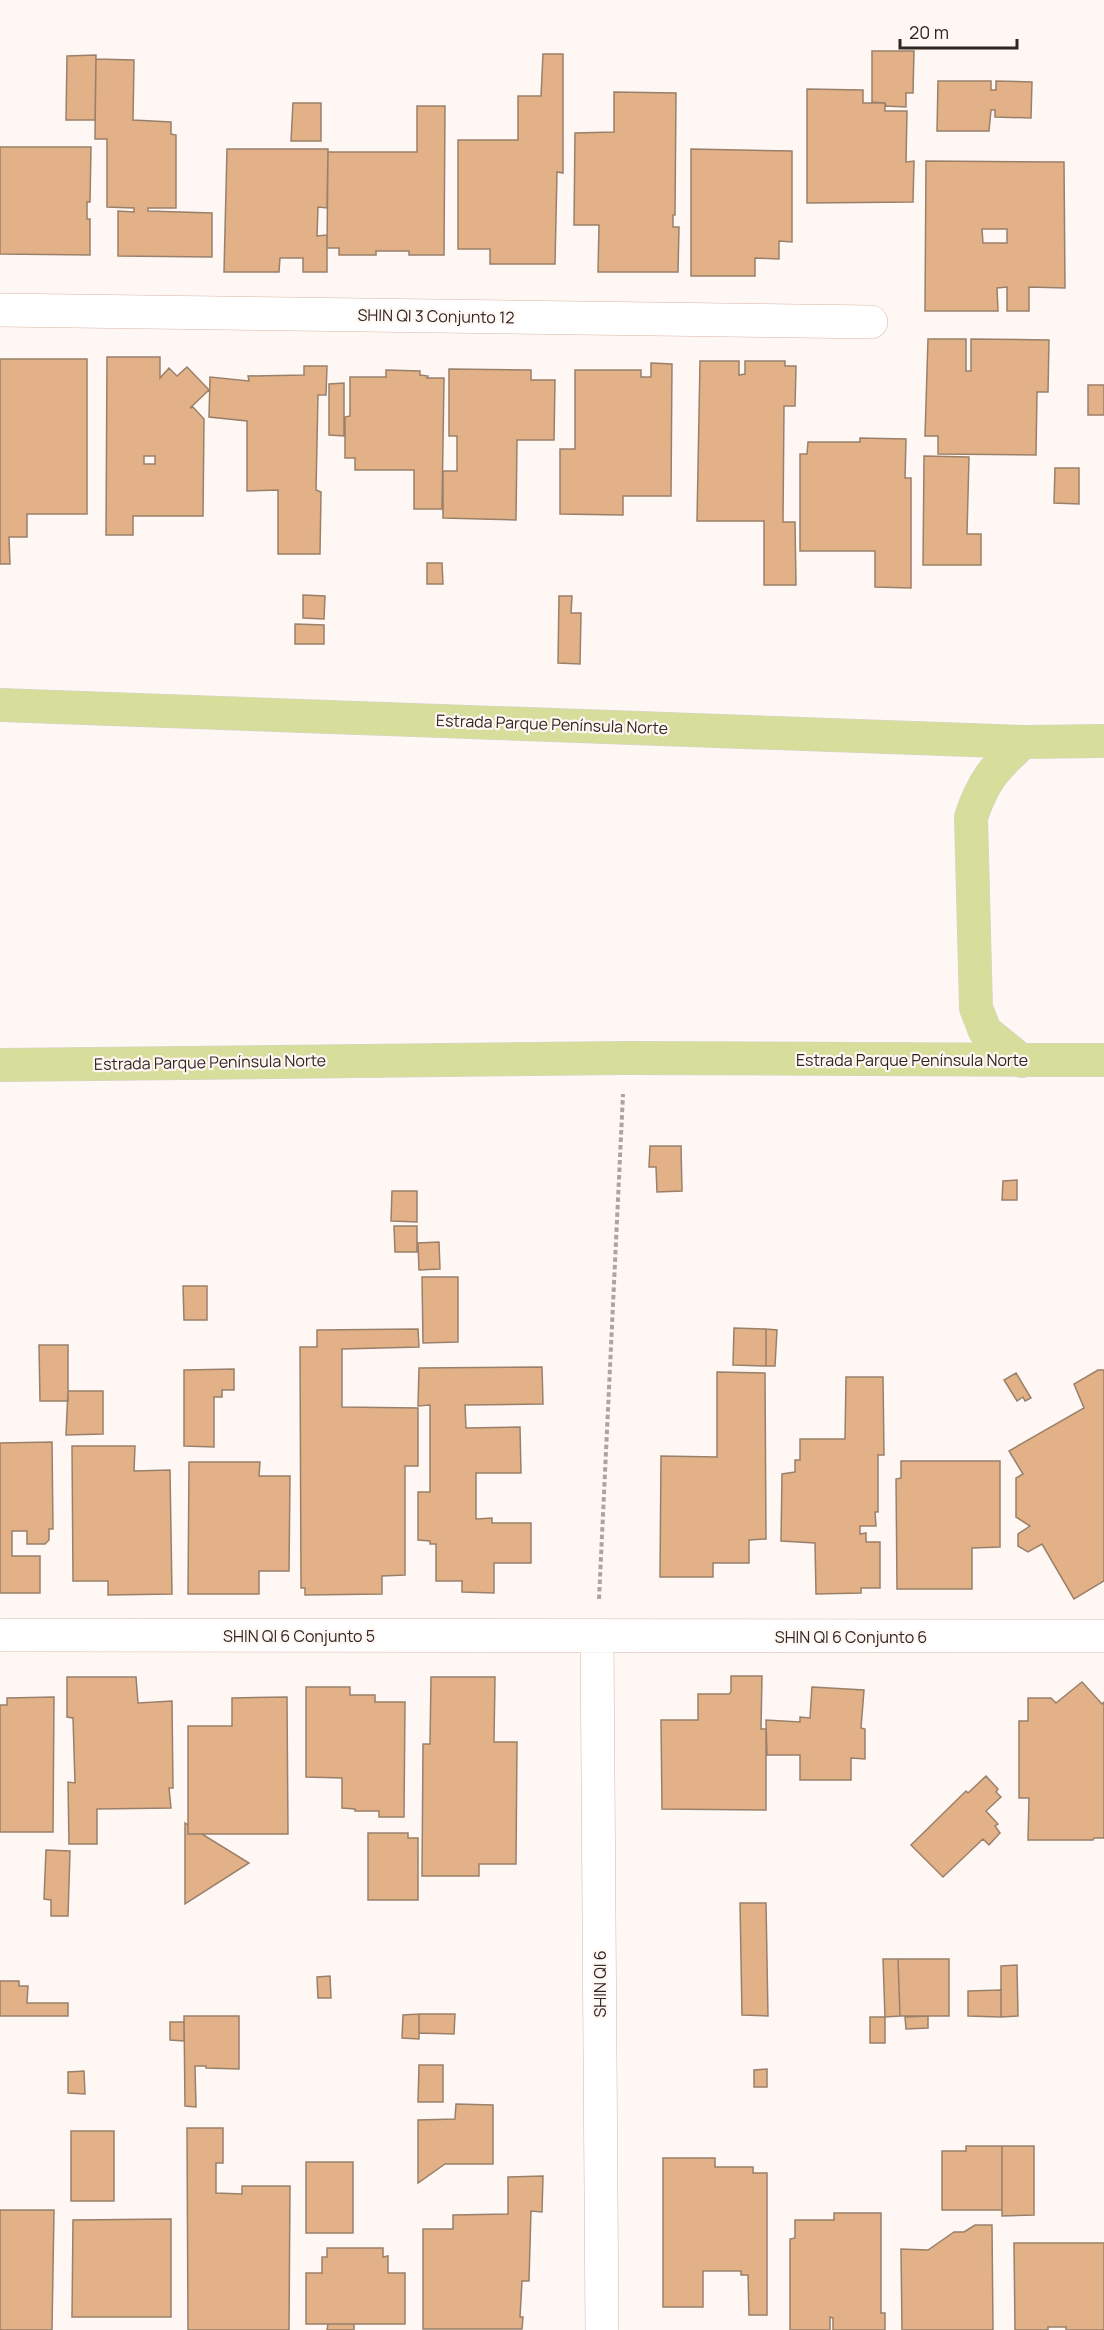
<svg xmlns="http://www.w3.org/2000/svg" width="1104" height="2330" font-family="Manrope,sans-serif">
  <rect width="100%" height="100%" fill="#fef7f4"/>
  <path fill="#e2b188" stroke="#9a806a" stroke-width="1.5" fill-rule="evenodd" d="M872 51H914L913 93H906V107L886 106 885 103 872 102Z
    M543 54H563V173L557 172 555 264H490V249H458V140H518V96H541Z
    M96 55 95 120H66L67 56Z
    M96 59 134 60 133 120 171 122V134L176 135V208H148V211L212 213V257L118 256V211L134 212V208L107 207V139H95Z
    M938 81H991V90H996V81L1032 82 1031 118 995 117V110H991L989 131H937Z
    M807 89 863 90V103H885V111H907L906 162 914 161 913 202 807 203Z
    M614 92 676 93 675 215H673V227H679L678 272H598L599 225H574L575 133 614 132Z
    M293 103H321V141H291Z
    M417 106H445L444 255H409V251H376V255H339V248H327L328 152H417Z
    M0 147H91L90 202H87V219H90V255L0 254Z
    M227 149H328L327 208 318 207 317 236 327 235V272H303V258H280L279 272H224Z
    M691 149 792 151V242L779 241V259L755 258V276H691Z
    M926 161 1064 162 1065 288 1029 287V311H1007V287L997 288 998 311H925ZM982 229H1007V243H983Z
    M928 339H966V371H971V339L1049 340 1048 392H1037L1036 455 938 454V436H925Z
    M107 357H160V378L169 368 177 376 187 367 209 390 190 408 193 407 204 419 203 516H133V535H106ZM144 456H155V464H144Z
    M0 359H87V514H27V537H9L10 564H0Z
    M700 361H739V375L745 374V361H785V366H796L795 406H784L783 522H795L796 585H764V521H697Z
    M651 363 672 364 671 496H623V515L560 514V449H575V370H641V377H651Z
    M304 366H327L326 395H318L316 490 321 492 320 554H278V490L247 491V421L209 417 210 377 249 381 248 376 304 375Z
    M449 369 531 370V380H555L554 440H517L516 520 443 518V471H457V436H449Z
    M386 370 420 371V375L428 376 427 378H444L442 509H414V470H355V458H345V417L350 416V377H386Z
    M344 383V436L329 435V384Z
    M1088 385H1104V415H1088Z
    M860 438 906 439 905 478H911V588L875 587V551H800V454H807L808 442H860Z
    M924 456 969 457 967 534H981V565H923Z
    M1055 468H1079V504L1054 503Z
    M427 563H442L443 584H427Z
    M303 595 325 596 324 619 303 618Z
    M559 596H572L571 613H581L580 664 558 663Z
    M295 624 324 625V644H295Z
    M650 1146H681L682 1191 657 1192 656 1167H649Z
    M1017 1180V1200H1002L1003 1181Z
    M392 1191H417V1222L391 1221Z
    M394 1226H417V1252H395Z
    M439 1242 440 1269 419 1270 418 1243Z
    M422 1277H458V1342L423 1343Z
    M183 1286H207V1320H184Z
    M734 1328 766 1329V1366L733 1365Z
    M418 1329 419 1347 342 1349V1407L418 1408V1466H405V1575L382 1576V1594L305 1595V1588H301L300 1347H317V1330Z
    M766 1329 777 1330 775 1366H766Z
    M39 1345H68V1401H40Z
    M542 1367 543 1404 465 1405 466 1428 520 1427 521 1473H476V1519L492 1518V1523H531V1563H494V1593L462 1592V1581H436V1544H430V1541L418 1540V1492H430V1405L418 1406 419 1368Z
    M234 1369V1390H222V1397H214V1447L184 1446V1370Z
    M1098 1370H1104V1581L1074 1599 1042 1544 1028 1552 1018 1546V1534L1030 1526 1016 1517V1478L1023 1474 1009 1451 1084 1408 1074 1384Z
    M717 1372 765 1373 766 1539 749 1540V1563H713V1577H660L661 1456 717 1457Z
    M1016 1373 1031 1398 1025 1401 1023 1397 1017 1401 1004 1380Z
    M846 1377H883L884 1455H878V1512H875L876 1526H860V1534L866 1533V1542H880V1588H861V1593L816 1594 815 1543 781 1541 782 1474 795 1472V1460H800V1439H845Z
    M68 1391H103V1434L66 1435Z
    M52 1442 53 1529H49V1540L45 1544H27V1531H12V1556H40V1593H0V1443Z
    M72 1446H135L134 1471 170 1470 172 1594 108 1595V1581H73Z
    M901 1461H1000V1547L972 1548V1589H897L896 1479 901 1478Z
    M189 1462H260L259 1476H290L289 1571H259V1594H188Z
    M731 1676H762L761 1729H766V1810L662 1809 661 1720H698V1694H729L731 1692Z
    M67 1677H136L138 1703 172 1701 173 1788H169L171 1808 97 1809V1844H69L68 1782 75 1783 73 1718 67 1717Z
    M431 1677H495L494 1742H517L516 1864H479V1876H422L423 1744H430Z
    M1082 1682 1102 1704 1104 1702V1838H1094L1093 1840H1028L1029 1798H1019V1721H1028V1698H1051L1056 1703Z
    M306 1687H350V1695H375V1702H405L404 1817H379V1811H355V1809L342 1808V1778L306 1777Z
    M812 1687 864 1690 861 1728 865 1729V1759L851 1758V1780H800V1755H767L766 1720 800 1722V1717L810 1718Z
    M54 1697 53 1832H0V1705H7V1698Z
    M287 1697 288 1834H188V1726H232V1698Z
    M986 1776 998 1789 996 1792 1001 1797 986 1811 998 1824 995 1826 1000 1833 989 1845 983 1839 943 1877 911 1845 966 1791 968 1793Z
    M185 1823 188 1825V1834H202L249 1863 185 1904Z
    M368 1833H408V1838H418V1900H368Z
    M46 1850 70 1851 68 1916H51V1900L44 1899Z
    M740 1903H766L768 2016 742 2015Z
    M883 1959H898L900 2016 885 2017Z
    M898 1959H949V2016H900Z
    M1017 1965 1018 2016 1001 2017V1966Z
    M330 1976 331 1998H318L317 1977Z
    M0 1981H19V1986H28L27 2003H68V2016H0Z
    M1001 1990V2017L968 2016V1991Z
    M419 2014V2039L402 2038 403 2015Z
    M419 2014H455L454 2034 419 2033Z
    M184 2016H239V2069L206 2068V2066H195L196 2107 185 2106Z
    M928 2016V2028L906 2029 905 2017Z
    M870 2017H885V2043H870Z
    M170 2022H184V2041L170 2040Z
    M419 2065H443V2102H418Z
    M767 2069V2087H754V2070Z
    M84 2071 85 2094 68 2093V2072Z
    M456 2104 493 2105V2164H445L418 2183V2120L455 2119Z
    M187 2128H223V2163H216V2193L242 2194V2186H290L289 2330H188Z
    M71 2131H114V2201H71Z
    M966 2146H1002V2210H942V2151H966Z
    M1002 2146H1034V2215L1002 2216Z
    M663 2158H715V2167H753V2173H767V2315H749L748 2275H741V2271H703V2307H663Z
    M306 2162H353V2233H306Z
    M543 2176 542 2212 531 2211 529 2281H522L520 2317H523L522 2329H423V2229H453V2215L508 2214V2177Z
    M0 2210H54L52 2330H0Z
    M834 2213H881V2313H885V2330H833V2318L830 2317V2330H790V2239L795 2238V2220H834Z
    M171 2219V2317H72L73 2220Z
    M975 2225H992L993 2330H902L901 2249 928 2250 954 2232H964Z
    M1014 2243H1104V2330H1066V2327H1048V2330H1015Z
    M327 2248H383V2257L388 2256V2273H405V2324H306V2273H322V2257H327Z
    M328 2324H354V2330H327Z"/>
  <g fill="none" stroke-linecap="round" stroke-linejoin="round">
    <defs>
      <path id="minor" d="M0 310 871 322
        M0 1635 1104 1636
        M597 1637 602 2330"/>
      <path id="major" d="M0 705 1023 742 1104 741
        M1022 1061 985 1031 976 1008 971 817C984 779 994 769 1023 742
        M0 1065 625 1058 1104 1060"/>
    </defs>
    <use href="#minor" stroke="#d7b7a6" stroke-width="34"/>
    <use href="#major" stroke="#d6d4d2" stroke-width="34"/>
    <path stroke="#ada49f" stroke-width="4" stroke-dasharray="4.5 3" stroke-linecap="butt" d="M599 1599 623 1094"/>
    <use href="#minor" stroke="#fff" stroke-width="33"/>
    <use href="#major" stroke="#d7dd9b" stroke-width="33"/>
  </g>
  <g text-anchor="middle" stroke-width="4.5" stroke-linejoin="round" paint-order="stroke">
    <g font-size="16" fill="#32261f" stroke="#fef7f4">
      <text transform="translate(436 316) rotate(1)" y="6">SHIN QI 3 Conjunto 12</text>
      <text transform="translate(552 724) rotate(2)" y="6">Estrada Parque Península Norte</text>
      <text x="912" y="1066">Estrada Parque Península Norte</text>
      <text transform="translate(210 1062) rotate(-1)" y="6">Estrada Parque Península Norte</text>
      <text x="299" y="1642">SHIN QI 6 Conjunto 5</text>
      <text x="851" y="1643">SHIN QI 6 Conjunto 6</text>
      <text transform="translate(600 1984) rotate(-90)" y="6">SHIN QI 6</text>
    </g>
  </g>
  <path d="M900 39v9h117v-9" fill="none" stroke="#32261f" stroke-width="3"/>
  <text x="909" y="39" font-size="18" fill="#32261f" stroke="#fef7f4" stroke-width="4.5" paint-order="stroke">20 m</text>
</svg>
